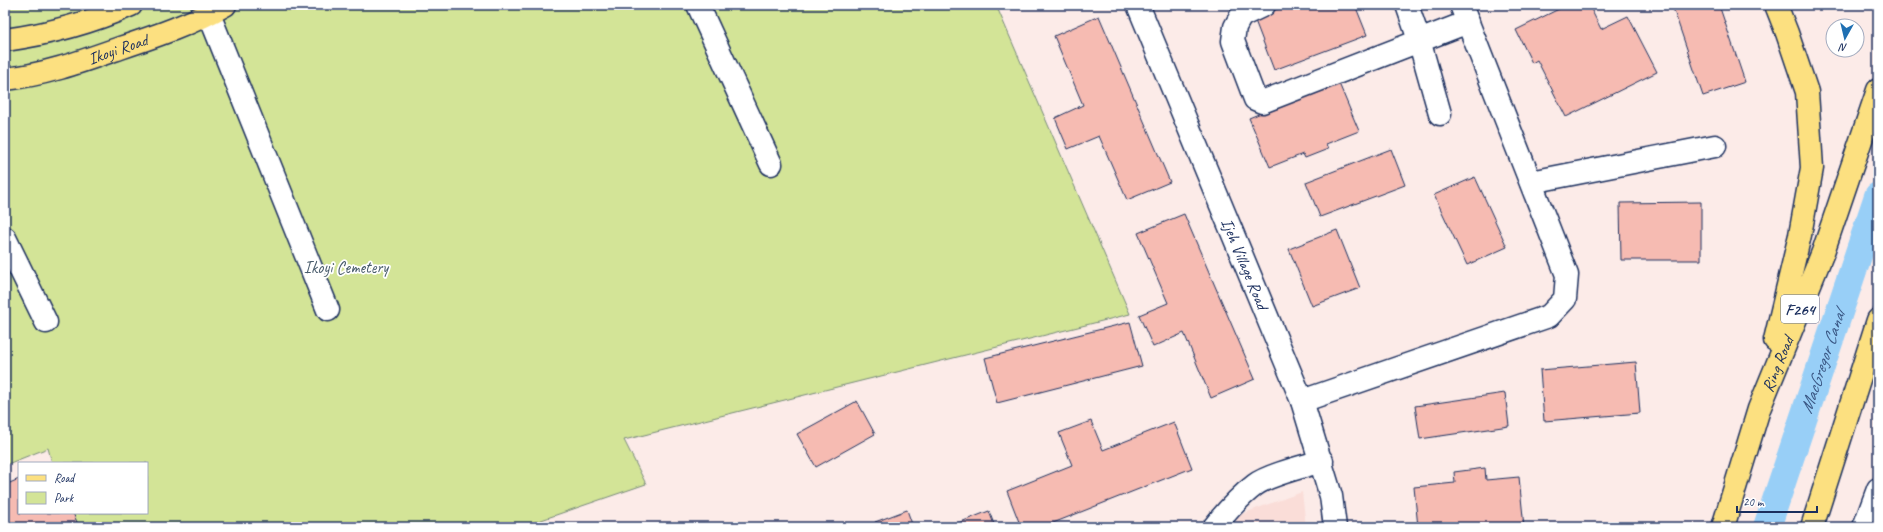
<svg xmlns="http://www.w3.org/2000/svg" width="1883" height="532" font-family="Caveat,sans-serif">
  <rect width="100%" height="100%" fill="#fcebe8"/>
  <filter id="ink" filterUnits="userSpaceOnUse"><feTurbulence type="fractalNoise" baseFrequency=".025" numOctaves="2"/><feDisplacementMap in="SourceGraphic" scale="8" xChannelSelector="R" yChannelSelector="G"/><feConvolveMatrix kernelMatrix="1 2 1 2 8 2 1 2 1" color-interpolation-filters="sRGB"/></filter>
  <g filter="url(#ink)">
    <path fill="#faddd8" d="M1302 492 1306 527H1206Z"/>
    <path fill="#d3e497" stroke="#778a7a" d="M5 5H996L1130 314 624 440 646 484 521 527H79L73 513H147V463H52L48 448 5 465Z"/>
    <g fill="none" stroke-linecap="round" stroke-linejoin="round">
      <path stroke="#98cff7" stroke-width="28" id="s1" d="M1767 527 1878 196"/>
    </g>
    <path fill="#f6bbb2" stroke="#1b2f5e" d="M1288 5H1355L1367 35 1274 70 1254 18Z
      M1567 5H1589L1601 29 1628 16 1657 72 1566 117 1537 60 1532 63 1516 30Z
      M1672 5H1719L1745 82 1703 96Z
      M1099 16 1170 182 1127 200 1099 136 1068 149 1055 118 1083 105 1054 36Z
      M1338 81 1359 131 1326 144 1328 149 1305 158 1303 154 1270 167 1249 118Z
      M1391 149 1405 185 1320 217 1306 182Z
      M1475 177 1507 247 1467 265 1434 195Z
      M1701 202V260H1621L1620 203Z
      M1184 214 1255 379 1211 398 1184 333 1153 347 1139 315 1168 303 1138 233Z
      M1337 230 1360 288 1312 306 1289 249Z
      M1130 322 1142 366 997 403 985 358Z
      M1636 362 1640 413 1544 421 1540 370Z
      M1505 393 1509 426 1420 439 1415 406Z
      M857 401 875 434 816 467 797 434Z
      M1091 421 1103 450 1174 422 1192 468 1043 527H1021L1007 491 1072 465 1059 433Z
      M1485 468 1486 480 1519 477 1524 527H1418L1414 487 1455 483 1454 472Z
      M19 479V513H73L79 527H5V485Z
      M907 510 913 527H877L875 522Z
      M989 511 995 527H948Z"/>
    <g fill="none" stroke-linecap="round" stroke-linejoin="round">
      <defs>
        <g id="minor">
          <path d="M698 5 771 164"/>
          <path id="s2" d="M1138 5 1302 401 1331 496 1335 527"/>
          <path d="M1264 5 1241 16 1235 27 1233 41 1255 99 1262 102 1468 22"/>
          <path d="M1407 5 1419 40 1440 114"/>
          <path d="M209 14 328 310"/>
          <path d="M1531 182 1715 146"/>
          <path d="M5 238 46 322"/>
          <path d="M1302 401 1549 316 1565 299 1567 275 1461 5"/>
          <path d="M1214 527C1226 512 1239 497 1255 485 1268 475 1305 466 1322 461"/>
          <path d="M1864 527 1878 489"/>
        </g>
        <g id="major">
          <path d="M5 40C49 34 90 23 131 5"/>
          <path id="s3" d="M5 79C45 75 83 61 120 48 156 36 192 24 225 5"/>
        </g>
        <g id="highway">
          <path d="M1775 340 1800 235 1812 168 1807 92 1787 33 1776 5"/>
          <path id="s4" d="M1723 527 1759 409 1823 252 1878 90"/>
          <path d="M1812 527 1878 320"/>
        </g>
      </defs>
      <use href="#minor" stroke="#1b2f5e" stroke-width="25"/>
      <use href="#major" stroke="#1b2f5e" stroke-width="25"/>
      <use href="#highway" stroke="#1b2f5e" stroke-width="25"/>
      <use href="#minor" stroke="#fff" stroke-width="22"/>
      <use href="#major" stroke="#fce080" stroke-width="22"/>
      <use href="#highway" stroke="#fce080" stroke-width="22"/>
    </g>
  </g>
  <g text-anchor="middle" stroke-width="3.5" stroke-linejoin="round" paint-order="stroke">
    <rect fill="#fff" stroke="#5f6d8e" stroke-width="1" x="1781" y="295" width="38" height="28" rx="3"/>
    <g font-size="16" font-weight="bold" fill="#1b2f5e">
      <text x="1800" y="315">F264</text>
    </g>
    <g font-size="17" fill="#1b2f5e" stroke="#fff">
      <text dy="6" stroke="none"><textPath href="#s3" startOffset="117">Ikoyi Road</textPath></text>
      <text dy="6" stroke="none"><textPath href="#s2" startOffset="280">Ijeh Village Road</textPath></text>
      <text dy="6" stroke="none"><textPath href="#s4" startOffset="172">Ring Road</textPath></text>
    </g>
    <g font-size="17" fill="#495c6c" stroke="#fff">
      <text x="346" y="273">Ikoyi Cemetery</text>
    </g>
    <g font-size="18" font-style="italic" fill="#3a5784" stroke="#fff">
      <text dy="6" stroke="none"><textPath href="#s1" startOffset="174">MacGregor Canal</textPath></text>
    </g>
  </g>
  <rect width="1883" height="532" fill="none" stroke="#fff" stroke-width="20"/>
  <rect x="10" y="10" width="1863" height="512" fill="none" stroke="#1b2f5e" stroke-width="1.5" filter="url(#ink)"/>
  <rect x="18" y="462" width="130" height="52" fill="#ffffff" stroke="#a4acbf"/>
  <rect x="26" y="475" width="20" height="6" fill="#fce080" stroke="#a4acbf"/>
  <text x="54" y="482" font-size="12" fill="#1b2f5e">Road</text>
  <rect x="26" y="492" width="20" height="12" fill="#d3e497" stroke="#a4acbf"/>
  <text x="54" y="502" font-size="12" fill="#1b2f5e">Park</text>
  <g transform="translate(1845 38) rotate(188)"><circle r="19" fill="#ffffff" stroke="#a4acbf"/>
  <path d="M0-3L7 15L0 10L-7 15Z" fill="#1f6fb2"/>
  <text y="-6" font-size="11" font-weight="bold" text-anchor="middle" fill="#1b2f5e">N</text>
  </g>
  <path d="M1737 506v6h80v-6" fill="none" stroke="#1b2f5e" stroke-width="2"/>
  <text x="1743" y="506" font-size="12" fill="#1b2f5e" stroke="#ffffff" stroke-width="3" paint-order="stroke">20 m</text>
</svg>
